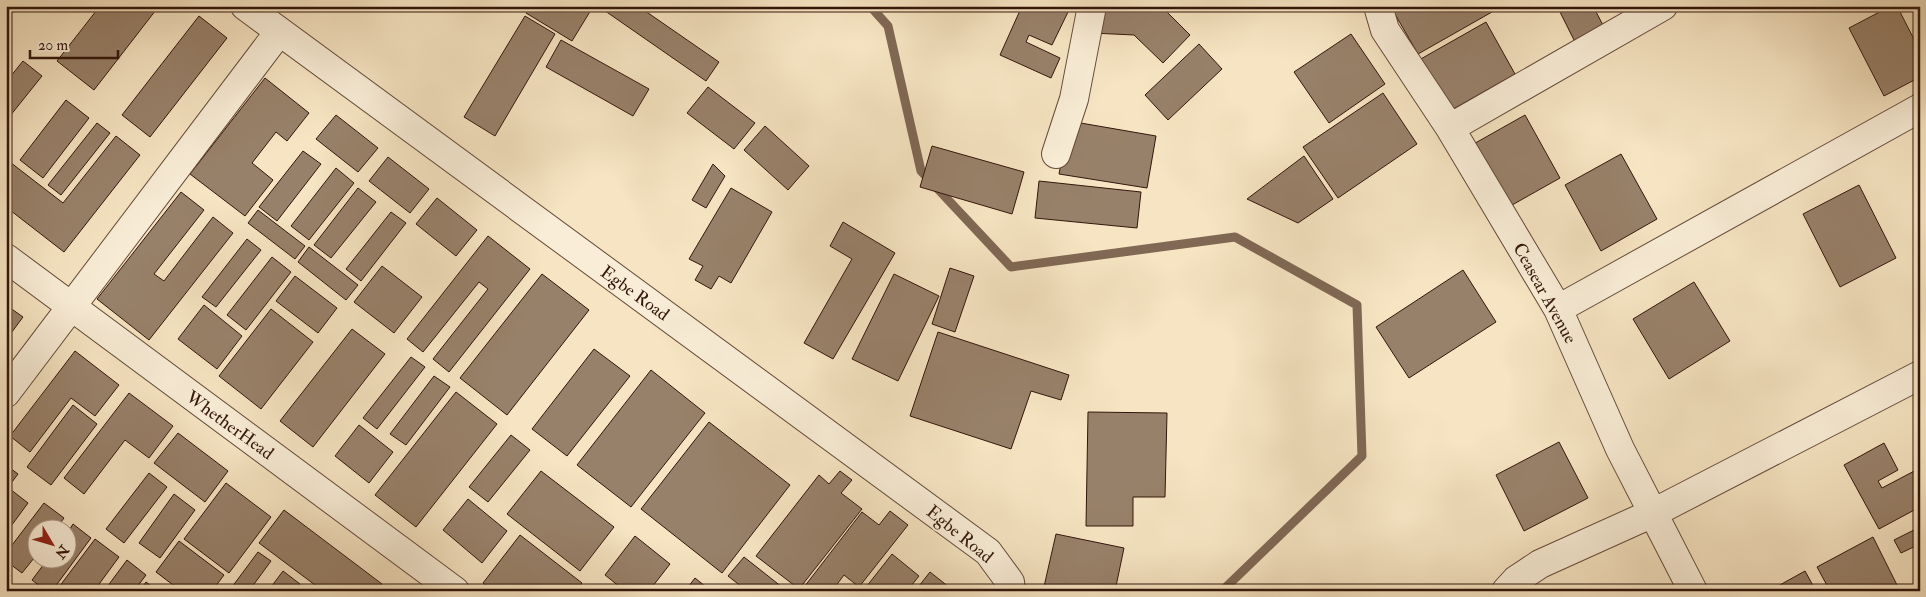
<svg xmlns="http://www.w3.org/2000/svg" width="1926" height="597" font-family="'IM FELL Double Pica',serif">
  <rect width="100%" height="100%" fill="#f6e4c2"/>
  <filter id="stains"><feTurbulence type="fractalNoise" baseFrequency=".004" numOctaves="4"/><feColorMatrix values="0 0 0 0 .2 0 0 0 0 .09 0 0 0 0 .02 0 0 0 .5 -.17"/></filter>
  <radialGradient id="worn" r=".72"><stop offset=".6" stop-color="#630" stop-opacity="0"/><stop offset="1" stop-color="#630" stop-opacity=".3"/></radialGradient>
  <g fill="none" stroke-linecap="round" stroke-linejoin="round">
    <path stroke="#806854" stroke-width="9" d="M870 6 888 26 921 171 1011 267 1235 237 1357 305 1362 456 1222 591"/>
  </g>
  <path fill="#98816a" stroke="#33160b" d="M100 6H159L94 90 57 61Z
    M530 6H585L591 10 572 41 526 13Z
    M598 6H638L719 62 706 81Z
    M1022 6H1055L1068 12 1052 45 1029 35 1026 42 1060 58 1051 78 1000 55Z
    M1098 6H1161L1190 35 1163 63 1134 35 1092 33Z
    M1396 6H1498L1499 8 1418 54 1392 9Z
    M1557 6H1593L1605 29 1576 44Z
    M1891 6H1897L1920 51V77L1884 96 1849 28Z
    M199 16 227 38 150 137 122 115Z
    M525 16 555 34 495 136 464 117Z
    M1486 22 1515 74 1448 112 1419 60Z
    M1351 34 1385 84 1329 123 1294 72Z
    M561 40 649 89 633 116 546 67Z
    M1199 44 1222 69 1168 120 1145 95Z
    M23 61 42 76 6 121V82Z
    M265 78 309 113 287 141 276 132 252 163 273 180 245 216 190 174Z
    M708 87 755 123 734 149 687 113Z
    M1383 93 1417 144 1338 198 1303 147Z
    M66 100 89 118 43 178 20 160Z
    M336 115 378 148 358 172 316 139Z
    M1525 115 1560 178 1505 209 1470 146Z
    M1069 121 1156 136 1147 188 1059 174Z
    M97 123 110 133 61 195 48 185Z
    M765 126 809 166 788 190 744 150Z
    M116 136 140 155 64 252 6 207V159L63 203Z
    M932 146 1024 172 1012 214 920 187Z
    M303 151 321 164 277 221 259 207Z
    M1621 154 1657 219 1601 251 1565 185Z
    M1304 156 1333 199 1298 223 1247 199Z
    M388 157 429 189 410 213 369 181Z
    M713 164 725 176 706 208 692 200Z
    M336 168 354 183 309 240 291 226Z
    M1039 181 1141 192 1137 228 1035 218Z
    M1859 185 1896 258 1840 287 1803 214Z
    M358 188 376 202 331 258 314 245Z
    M731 188 772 212 731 283 719 276 711 289 695 280 703 266 689 259Z
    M181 192 204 210 154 274 164 281 213 217 233 233 149 340 97 299Z
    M437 198 477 230 456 256 416 224Z
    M258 210 305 246 295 259 248 223Z
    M391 212 406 223 361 281 346 269Z
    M843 222 895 253 833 359 804 343 852 259 830 246Z
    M488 236 530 269 449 372 433 359 488 289 479 282 423 352 407 339Z
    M247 239 261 250 216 307 202 297Z
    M309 247 358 285 346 300 298 262Z
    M272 257 291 272 246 330 227 315Z
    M382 266 422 297 394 333 354 302Z
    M950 268 974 276 955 332 932 324Z
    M1463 270 1496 322 1409 378 1376 327Z
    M542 274 589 310 507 415 460 378Z
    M894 274 939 296 898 381 852 359Z
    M295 276 337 308 318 333 276 301Z
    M1694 282 1730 341 1669 379 1633 319Z
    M6 305 23 317 6 340Z
    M204 305 242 336 217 369 178 339Z
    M271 309 313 342 261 409 219 376Z
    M352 329 385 354 313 447 280 421Z
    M938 332 1069 375 1061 400 1031 391 1011 449 910 416Z
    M594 349 630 376 567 456 532 429Z
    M75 351 119 385 95 416 71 398 30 452 10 436Z
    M411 357 425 367 377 429 363 418Z
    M651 370 705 413 631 507 577 465Z
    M434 376 450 387 406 445 390 434Z
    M456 392 497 424 416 527 375 495Z
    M129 393 173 426 149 458 125 440 84 494 64 478Z
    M73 405 97 424 51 485 27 467Z
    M1088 412 1167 413 1165 497H1133V526H1086Z
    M709 422 790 485 722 573 641 509Z
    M359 425 393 452 369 483 335 456Z
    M178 433 228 471 205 502 154 463Z
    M511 435 530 450 488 502 469 487Z
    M1559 442 1588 498 1524 531 1496 475Z
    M1884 443 1898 470 1878 481 1882 488 1920 468V507L1879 529 1844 465Z
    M6 465 18 474 12 482 6 478Z
    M541 471 614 527 580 571 507 514Z
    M840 471 852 480 841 493 862 509 799 589 756 556 819 475 829 484Z
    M149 473 167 487 124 543 106 529Z
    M226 483 271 517 229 573 184 539Z
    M10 489 28 503 6 533V494Z
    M174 494 195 510 160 558 139 543Z
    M468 499 507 531 482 563 443 530Z
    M44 503 64 518 55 530H38V553L22 573 6 561V553Z
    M284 510 382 584 376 591H323L259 543Z
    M890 511 908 525 859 587 844 575 832 591H801L862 512 879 525Z
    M73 524 91 538 52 591H46L32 580 47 560H68V532Z
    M1920 527V544L1901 553 1894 540Z
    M1056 534 1124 548 1115 591H1043Z
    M520 535 582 583 576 591H493L483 583Z
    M635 536 670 564 649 591H625L605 575Z
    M1873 537 1900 591H1830L1817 567Z
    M95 539 119 557 94 591H56Z
    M179 541 224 575 212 591H181L156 572Z
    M258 552 271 561 249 591H229Z
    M892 554 919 576 907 591H863Z
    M744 557 787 591H747L728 576Z
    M127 560 146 575 134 591H104Z
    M283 571 300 584 296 591H268Z
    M1805 571 1816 591H1769Z
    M930 572 954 591H915Z
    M695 578 711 591H685Z
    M146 582 158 591H140Z"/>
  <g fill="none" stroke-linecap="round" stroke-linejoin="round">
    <defs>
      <path id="minor" d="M245 6 988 552 1010 582 1011 591
        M1378 6 1385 30 1450 128 1558 309 1620 449 1693 591
        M1450 128 1663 6
        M1056 154 1074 99 1092 6
        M6 258 455 591
        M1558 309 1920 108
        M6 393 279 32
        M1506 591 1516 580 1540 564 1653 513 1920 375"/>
    </defs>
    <use href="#minor" stroke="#644a39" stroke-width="30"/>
    <use href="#minor" stroke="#f9edd7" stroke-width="28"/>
  </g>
  <g text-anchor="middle" stroke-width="4" stroke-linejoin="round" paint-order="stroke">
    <g font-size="18" fill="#33160b" stroke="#f9edd7">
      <text transform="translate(635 293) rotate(36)" y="6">Egbe Road</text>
      <text transform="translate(1545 293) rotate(61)" y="6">Ceasear Avenue</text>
      <text transform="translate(230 425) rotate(36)" y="6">WhetherHead</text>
      <text transform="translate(960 534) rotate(39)" y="6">Egbe Road</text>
    </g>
  </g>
  <rect width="1926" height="597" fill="none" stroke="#f6e4c2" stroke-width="25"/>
  <rect x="8" y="8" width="1911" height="582" fill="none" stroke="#33160b" stroke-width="2.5"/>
  <rect x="12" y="12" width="1901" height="572" fill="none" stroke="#33160b"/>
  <g transform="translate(52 544) rotate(128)"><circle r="24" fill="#f9edd7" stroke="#aa9785"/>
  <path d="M0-4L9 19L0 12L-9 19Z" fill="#8f2418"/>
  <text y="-8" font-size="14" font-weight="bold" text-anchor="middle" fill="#33160b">N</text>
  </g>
  <path d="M30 50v8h88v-8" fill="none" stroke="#33160b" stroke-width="2.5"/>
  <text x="38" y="50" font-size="15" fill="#33160b" stroke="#f9edd7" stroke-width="4" paint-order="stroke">20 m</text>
  <rect width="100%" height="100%" filter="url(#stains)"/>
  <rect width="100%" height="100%" fill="url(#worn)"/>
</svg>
